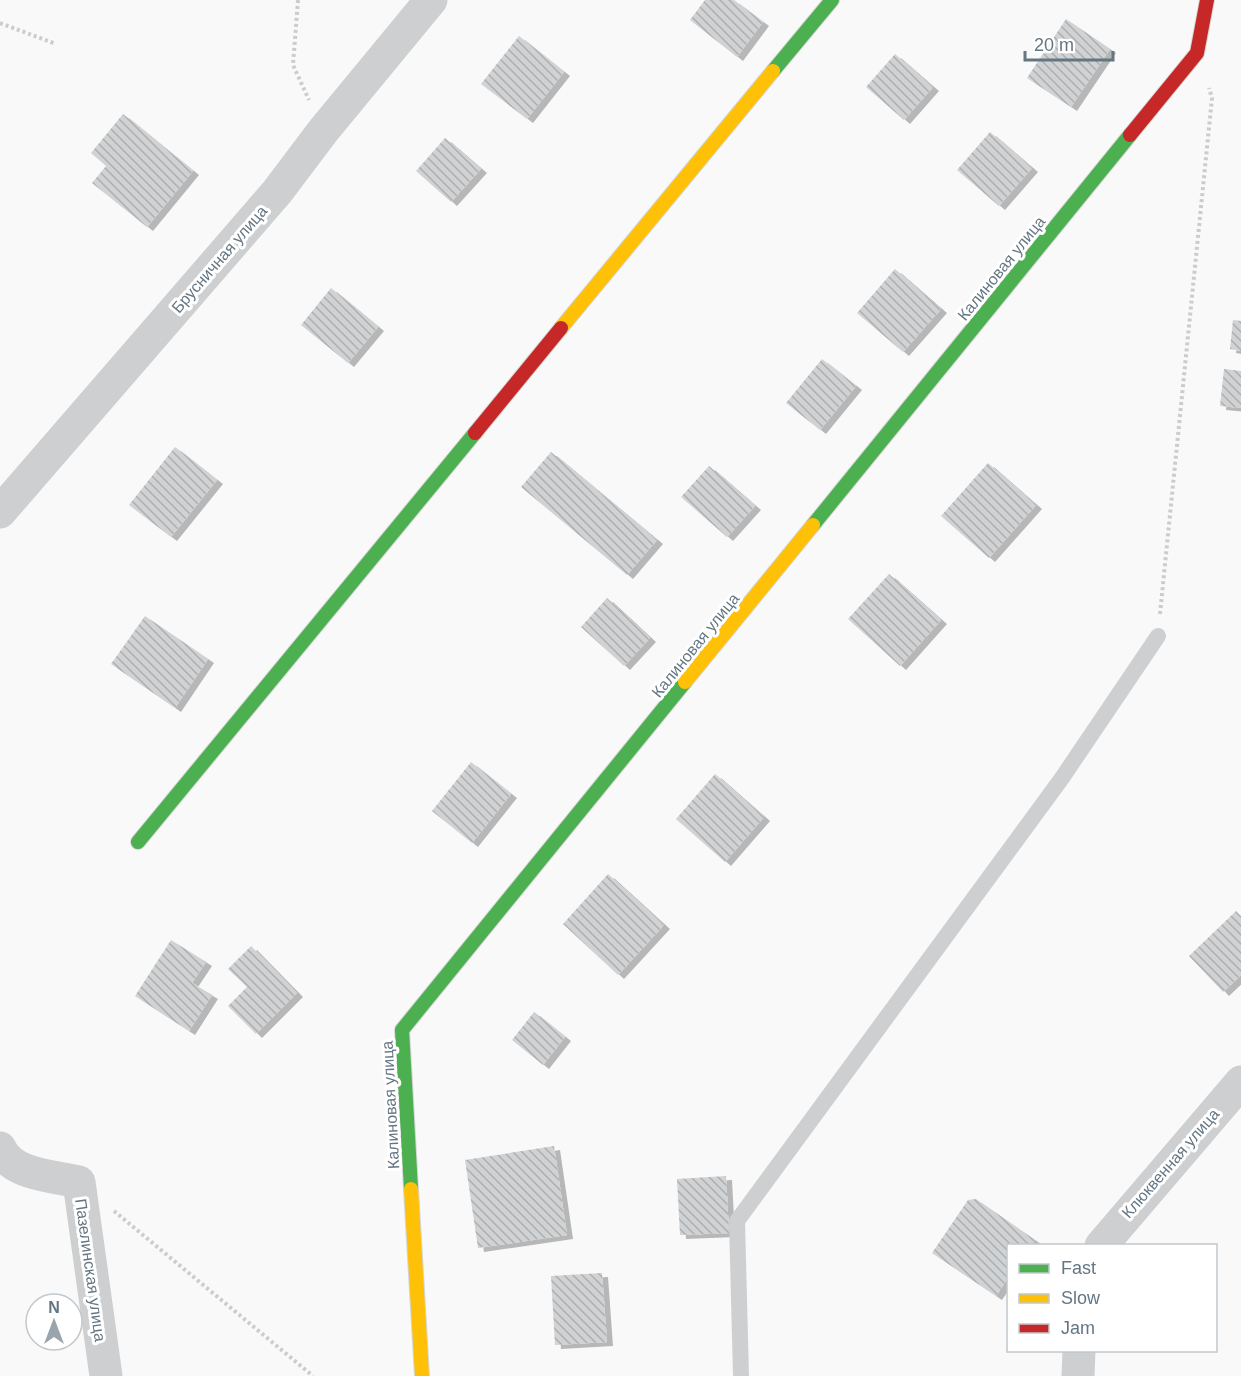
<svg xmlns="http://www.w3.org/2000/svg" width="1241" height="1376" font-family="Arial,sans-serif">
  <defs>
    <pattern id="building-back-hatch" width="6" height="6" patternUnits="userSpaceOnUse" patternTransform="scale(1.5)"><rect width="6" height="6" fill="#d0d2d3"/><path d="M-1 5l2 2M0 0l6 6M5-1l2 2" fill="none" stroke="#acafb1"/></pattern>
    <filter id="shadow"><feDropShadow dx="6" dy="4" stdDeviation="0" flood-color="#0004"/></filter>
  </defs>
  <rect width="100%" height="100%" fill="#f9f9f9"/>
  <path fill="url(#building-back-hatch)" filter="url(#shadow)" d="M705 0H734L763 22 737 57 690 20Z
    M1066 19 1110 49 1071 107 1027 78Z
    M519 36 564 72 527 119 481 84Z
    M895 54 933 87 904 120 866 87Z
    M123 114 193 171 147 227 92 183 106 166 91 153Z
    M990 132 1032 168 999 206 957 170Z
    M445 138 481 169 451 202 416 171Z
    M895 269 941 309 903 352 857 313Z
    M331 288 378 327 348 363 301 325Z
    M1233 320 1241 321V351L1230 349Z
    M822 359 856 386 820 430 786 403Z
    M1224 369 1241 371V408L1220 406Z
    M175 447 217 480 171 537 129 505Z
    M551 452 657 540 627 575 521 487Z
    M988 463 1036 505 989 558 941 516Z
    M709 466 755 506 727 537 681 497Z
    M889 574 941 620 900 666 848 619Z
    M607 598 650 638 624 666 581 627Z
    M145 616 208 659 175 708 111 664Z
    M471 762 511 794 472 843 432 811Z
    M715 774 764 817 725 862 676 819Z
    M608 874 664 925 618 975 563 924Z
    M1236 911 1241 916V975L1223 992 1189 956Z
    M171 940 206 962 192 983 212 995 189 1031 135 996Z
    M251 946 297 993 256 1034 228 1006 247 987 228 969Z
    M534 1012 565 1037 543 1065 512 1040Z
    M554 1146 567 1235 478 1248 465 1160Z
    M726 1176 729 1233 680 1235 677 1179Z
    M976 1199 1035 1240 1031 1246H1008V1278L996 1296 932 1253 968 1200Z
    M602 1273 607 1342 555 1345 551 1276Z"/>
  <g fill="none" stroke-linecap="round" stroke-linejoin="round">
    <defs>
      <path id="fast" d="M773 71 832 0
        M813 525 1130 135
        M138 842 475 433
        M411 1189 402 1030 685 682"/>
      <path id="slow" d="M561 328 773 71
        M685 682 813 525
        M411 1189 422 1376"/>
      <path id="jam" d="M1130 135 1197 53 1207 0
        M475 433 561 328"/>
    </defs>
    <use href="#fast" stroke="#d5d6d7" stroke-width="16"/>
    <use href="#slow" stroke="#d5d6d7" stroke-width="16"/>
    <use href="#jam" stroke="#d5d6d7" stroke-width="16"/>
    <path stroke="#cbcccd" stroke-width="4" stroke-dasharray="3 3" stroke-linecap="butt" d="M298 0 293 65 309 100
      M0 23 56 44
      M1160 614 1212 98 1209 88
      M114 1211 313 1376"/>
    <path stroke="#cecfd0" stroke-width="16" d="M741 1376 737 1221 1062 778 1158 636"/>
    <path stroke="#cecfd0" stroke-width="33" d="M0 512 277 192 323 131 431 0
      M0 1148C11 1175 54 1176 79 1182L106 1376
      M1101 1246 1241 1082
      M1078 1376 1079 1350"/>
    <use href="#fast" stroke="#4caf50" stroke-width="14"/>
    <use href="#slow" stroke="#ffc107" stroke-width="14"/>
    <use href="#jam" stroke="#c62828" stroke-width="14"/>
  </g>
  <g text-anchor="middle" stroke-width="6" stroke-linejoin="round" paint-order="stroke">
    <g font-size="16" fill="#657683" stroke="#fff">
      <text transform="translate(219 259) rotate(-49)" y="6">Брусничная улица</text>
      <text transform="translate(1001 268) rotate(-51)" y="6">Калиновая улица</text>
      <text transform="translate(695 645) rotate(-51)" y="6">Калиновая улица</text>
      <text transform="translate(390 1105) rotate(-93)" y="6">Калиновая улица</text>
      <text transform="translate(1170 1163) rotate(-49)" y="6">Клюквенная улица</text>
      <text transform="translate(91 1270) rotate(82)" y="6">Пазелинская улица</text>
    </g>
  </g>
  <rect x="1007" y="1244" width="210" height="108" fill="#ffffff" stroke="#c1c8cd" stroke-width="1.5"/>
  <rect x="1019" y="1264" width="30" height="9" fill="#4caf50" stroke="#c1c8cd" stroke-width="1.5"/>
  <text x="1061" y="1274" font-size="18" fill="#657683">Fast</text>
  <rect x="1019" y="1294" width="30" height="9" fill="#ffc107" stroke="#c1c8cd" stroke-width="1.5"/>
  <text x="1061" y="1304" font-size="18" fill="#657683">Slow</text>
  <rect x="1019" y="1324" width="30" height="9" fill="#c62828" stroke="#c1c8cd" stroke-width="1.5"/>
  <text x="1061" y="1334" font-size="18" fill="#657683">Jam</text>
  <g transform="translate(54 1322)"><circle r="28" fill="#ffffff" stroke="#c1c8cd" stroke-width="1.5"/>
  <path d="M0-4.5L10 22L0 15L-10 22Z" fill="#99a4ac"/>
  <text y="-9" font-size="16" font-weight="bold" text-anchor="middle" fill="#657683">N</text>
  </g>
  <path d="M1025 51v9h88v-9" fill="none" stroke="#657683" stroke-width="3"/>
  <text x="1034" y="51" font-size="18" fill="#657683" stroke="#ffffff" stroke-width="4.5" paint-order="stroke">20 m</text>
</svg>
